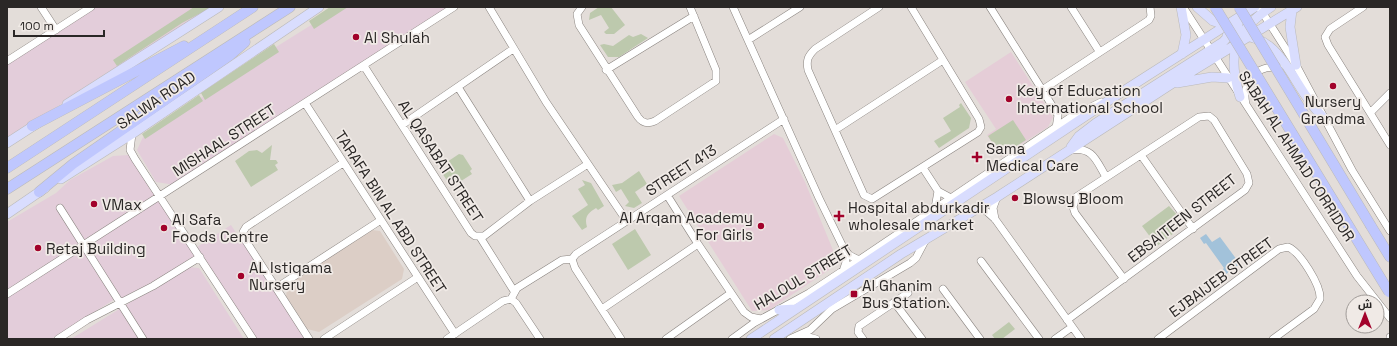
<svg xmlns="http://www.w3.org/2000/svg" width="1397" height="346" font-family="'Space Grotesk',Cairo,sans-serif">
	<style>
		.commercial { fill: #e3cdda }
		.built { fill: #dccec6 }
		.education { fill: #e5cdd7 }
		.green { fill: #bdc9ad }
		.water { fill: #a2c2da }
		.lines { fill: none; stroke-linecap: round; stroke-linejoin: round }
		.minor-casing { stroke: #89837f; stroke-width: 8 }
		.major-casing { stroke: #bbbaba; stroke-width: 10 }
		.highway-casing { stroke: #bbbaba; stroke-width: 11 }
		.minor { stroke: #fff; stroke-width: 7 }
		.major { stroke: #d9ddfe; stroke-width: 9 }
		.highway { stroke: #bfc7fe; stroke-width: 10 }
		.highway-bridge-casing { stroke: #bbbaba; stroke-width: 11; stroke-linecap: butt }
		.highway-bridge { stroke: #bfc7fe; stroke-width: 10 }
		.poi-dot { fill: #a2022b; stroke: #f0eae6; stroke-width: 1.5 }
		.labels { text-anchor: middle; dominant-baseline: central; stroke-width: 3.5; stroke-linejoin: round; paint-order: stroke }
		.poi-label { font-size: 15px; fill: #2a2726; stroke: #f0eae6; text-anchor: start }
		.street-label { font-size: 15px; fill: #2a2726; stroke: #f0eae6 }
	</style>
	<rect width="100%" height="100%" fill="#e3ddd9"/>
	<path class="commercial" d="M96 7H211L7 139V64Z
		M340 7H450L175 185 156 182 137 150 143 137 276 47Z
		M129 155 195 257 125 302 120 296 51 339H7V222L56 193 70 180 113 156Z
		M231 225 306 339H252L194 249Z
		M187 267 199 268 244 339H71Z"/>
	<path class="built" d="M372 230 380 231 404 269 402 279 319 332 307 329 286 296 288 284Z"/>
	<path class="education" d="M1011 52 1053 117 1048 127 1001 157 987 135 996 129 965 82Z
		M774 134 783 138 805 182 835 255 829 270 769 310 752 311 679 196Z"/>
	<path class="green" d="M194 7H212L182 23 117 66 113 60Z
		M330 7H348L314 29 309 21Z
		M599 7H611L625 25 614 34H606L604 32 609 28 601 15 589 20 590 13Z
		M641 34 648 38 619 57H608L600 45 604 44 613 46 629 35 633 37Z
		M274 44 279 52 205 100 201 93Z
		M199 95 203 101 145 139 142 134Z
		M961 103 971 118 969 128 939 148 934 141 951 131 943 118 960 107 959 105Z
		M1013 120 1026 140 1001 156 988 136Z
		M272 145 270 160H276L278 163 275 165 278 170 251 187 235 161 249 151 257 150 262 153Z
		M459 154 463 155 472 169 470 171 472 174 458 183 454 178 448 182 442 173 450 168 447 162Z
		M639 171 647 184 635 192 642 203 634 208 625 206 629 202 621 189 616 192 612 185 622 183Z
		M582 180 591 183 604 206 598 210 596 208C588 213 584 217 587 227L582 230 572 216 588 205 578 189 585 185Z
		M1169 206 1180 218 1178 230 1157 246 1142 226Z
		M635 229 651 255 628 270 612 244Z
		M1009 322 1015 329 1002 339H995L992 335Z"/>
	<path class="water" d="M1206 234 1212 242 1220 237 1240 264 1226 274 1223 269 1224 268 1206 243 1204 244 1200 238Z"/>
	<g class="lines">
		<defs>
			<path id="minor" d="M41 7 56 30
				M489 7 546 102 626 220
				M582 7 577 14 579 25 638 117C643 124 648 124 655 121L716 81V70L690 7
				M733 7 819 198 843 247 849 255 859 260
				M879 7 815 49C808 56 806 60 808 70L864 195 872 199 978 132 981 127 979 119 911 7
				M990 7 1058 115 1056 128
				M1071 7 1099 51
				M1183 7 1357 276 1390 318
				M1259 7 1296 65 1352 170 1390 231
				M1363 7 1330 29 1325 37 1328 45 1390 145
				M748 40 800 7
				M7 61 91 7
				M364 66 471 233 475 236H484L530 201 588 164
				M606 70 694 16
				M458 87 530 201
				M1042 90 1149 20 1151 16 1150 7
				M305 103 455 334
				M1246 104C1241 84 1257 63 1279 68
				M1371 112 1390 93
				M402 125 513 49
				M835 130 943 60
				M132 134 130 150 135 159 253 339
				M1071 150C1093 147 1096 160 1106 177
				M1141 155 1193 229
				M923 168 938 191 951 198
				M667 195 698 244 744 312 751 317 761 319
				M60 208 143 339
				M935 208 938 191
				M979 208 986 211 995 219 1081 339
				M995 219 993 208 997 197
				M480 237 514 291
				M572 259 576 254 784 119
				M572 259 575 268 621 339
				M981 261 1039 339
				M843 271 846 262 844 249
				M276 288 381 220
				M943 289 980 339
				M7 294 454 7
				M511 299 517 288 562 260 572 259
				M511 299 516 303 540 339
				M894 302 922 339
				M602 309 698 244
				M1067 320 1245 190 1249 183 1247 174 1214 120 1209 116 1199 117 1076 197 1073 207 1075 213 1124 279
				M801 335 816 339
				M58 339 87 320 153 286 200 257
				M309 339 244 238 243 232 246 227 343 163
				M324 339 418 277
				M447 339 503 301 511 299
				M666 339 731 293
				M732 339 754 323 809 293 859 260 1071 117 1101 102
				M790 339 810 330 832 309 910 263 916 258 926 239
				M863 339 858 332 859 326 908 293
				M1055 339 1072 327
				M1158 339 1279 249 1288 247C1300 252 1321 285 1320 299L1314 309 1273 339
				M1390 339V337"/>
			<path id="major" d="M1181 7 1186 35 1182 54
				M1197 7 1213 21 1229 26
				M1292 10 1290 27 1296 65
				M1227 36C1283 27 1291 88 1323 117
				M1177 83 1212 77 1228 78
				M1240 97C1227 54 1233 32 1271 7
				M67 104 219 7
				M7 143 38 123
				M1071 147 1079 136 1096 123 1223 42 1237 27 1241 15
				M61 179 132 134 319 7
				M7 214 45 188
				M779 310 795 309
				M751 339 1111 99 1255 7
				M774 339 901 254 997 197 1173 83 1297 7"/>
			<path id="highway" d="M32 126 184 46
				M7 168 253 7
				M7 189 290 7
				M39 192 73 164 229 56 245 42
				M1371 226 1390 257"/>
		</defs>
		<use href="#minor" class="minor-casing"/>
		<use href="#major" class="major-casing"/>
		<use href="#highway" class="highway-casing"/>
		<use href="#minor" class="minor"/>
		<use href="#major" class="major"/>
		<use href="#highway" class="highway"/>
		<defs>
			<path id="highway-bridge" d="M1215 7 1389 292
				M1239 7 1371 226"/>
		</defs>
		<use href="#highway-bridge" class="highway-bridge-casing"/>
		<use href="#highway-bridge" class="highway-bridge"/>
	</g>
	<g class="poi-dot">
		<circle cx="356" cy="37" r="4"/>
		<circle cx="1333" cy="86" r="4"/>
		<circle cx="1009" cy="99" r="4"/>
		<path d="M975 151h4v4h4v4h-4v4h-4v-4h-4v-4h4z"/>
		<circle cx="1015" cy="198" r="4"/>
		<circle cx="94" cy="204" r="4"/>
		<path d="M837 210h4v4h4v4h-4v4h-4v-4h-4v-4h4z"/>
		<circle cx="761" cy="226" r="4"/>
		<circle cx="164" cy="228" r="4"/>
		<circle cx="38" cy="248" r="4"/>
		<circle cx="241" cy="276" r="4"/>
		<rect x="850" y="290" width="8" height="8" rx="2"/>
	</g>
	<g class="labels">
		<g class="poi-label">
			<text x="364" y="37">Al Shulah</text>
			<text x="1017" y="90">Key of Education<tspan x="1017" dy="17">International School</tspan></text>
			<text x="1333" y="101" text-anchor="middle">Nursery<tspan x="1333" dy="17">Grandma</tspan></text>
			<text x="986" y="148">Sama<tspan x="986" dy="17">Medical Care</tspan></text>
			<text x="1023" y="198">Blowsy Bloom</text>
			<text x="102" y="204">VMax</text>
			<text x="848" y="207">Hospital abdurkadir<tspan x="848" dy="17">wholesale market</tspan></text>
			<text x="753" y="217" text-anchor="end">Al Arqam Academy<tspan x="753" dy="17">For Girls</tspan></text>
			<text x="172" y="219">Al Safa<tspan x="172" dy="17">Foods Centre</tspan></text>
			<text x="46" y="248">Retaj Building</text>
			<text x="249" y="267">AL Istiqama<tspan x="249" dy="17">Nursery</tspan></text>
			<text x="862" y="285">Al Ghanim<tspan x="862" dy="17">Bus Station.</tspan></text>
		</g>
		<g class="street-label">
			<text transform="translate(156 100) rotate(-34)">SALWA ROAD</text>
			<text transform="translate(224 140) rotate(-33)">MISHAAL STREET</text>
			<text transform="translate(1297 156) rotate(57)">SABAH AL AHMAD CORRIDOR</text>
			<text transform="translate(441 161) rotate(57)">AL QASABAT STREET</text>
			<text transform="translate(681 170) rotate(-33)">STREET 413</text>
			<text transform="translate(391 212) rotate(57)">TARAFA BIN AL ABD STREET</text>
			<text transform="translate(1182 218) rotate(-38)">EBSAITEEN STREET</text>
			<text transform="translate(803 277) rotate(-31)">HALOUL STREET</text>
			<text transform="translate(1221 277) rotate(-36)">EJBAIJEB STREET</text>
		</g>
	</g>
	<rect width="1397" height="346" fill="none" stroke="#2a2726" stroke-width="16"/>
	<g transform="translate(1365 314)"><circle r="19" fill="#f0eae6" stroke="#a19c99"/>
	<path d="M0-3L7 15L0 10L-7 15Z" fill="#a2022b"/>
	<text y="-6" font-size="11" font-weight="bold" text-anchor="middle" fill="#2a2726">ش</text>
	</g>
	<path d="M14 30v6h90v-6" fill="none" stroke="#2a2726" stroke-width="2"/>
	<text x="20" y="30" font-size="12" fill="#2a2726" stroke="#f0eae6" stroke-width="3" paint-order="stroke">100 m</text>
</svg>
